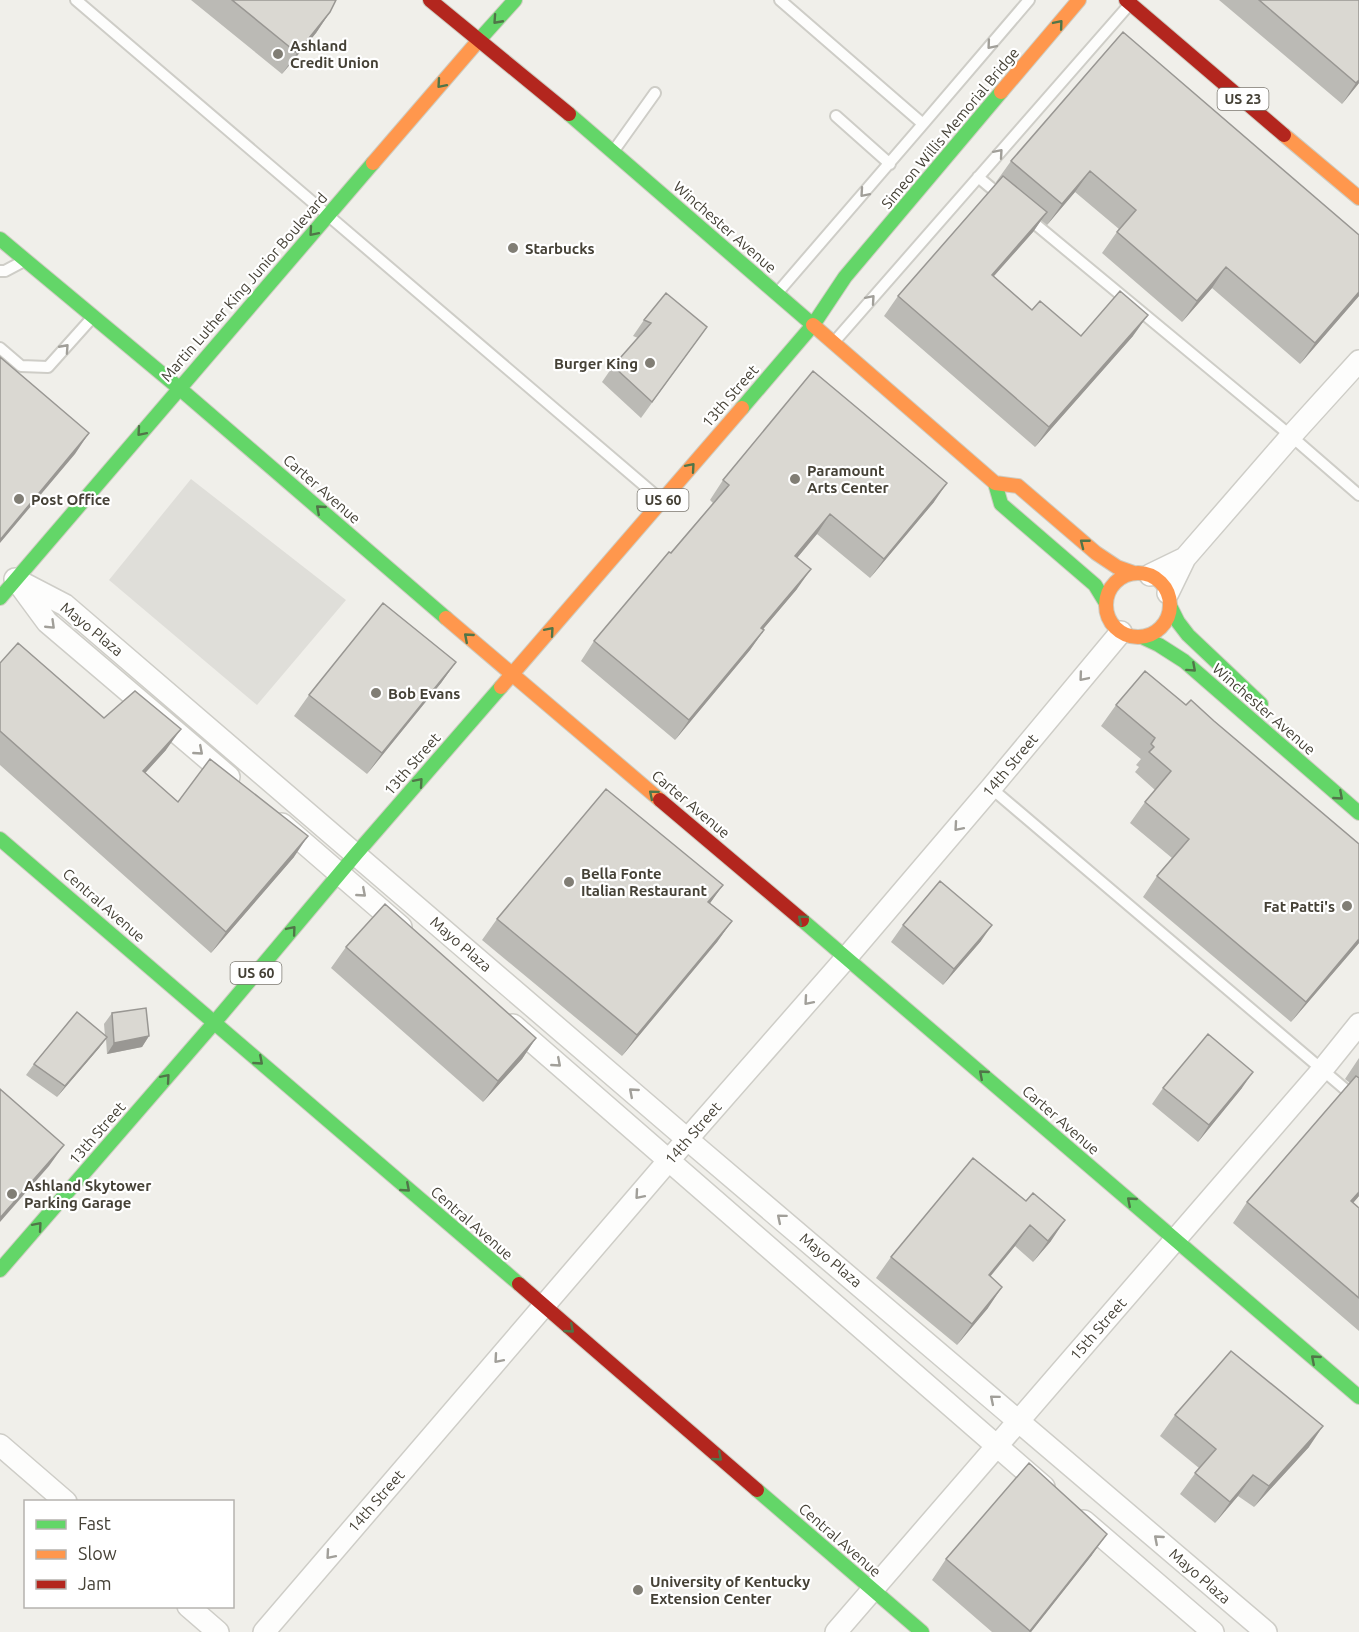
<svg xmlns="http://www.w3.org/2000/svg" width="1359" height="1632" font-family="Ubuntu,sans-serif">
	<style>
		.parking { fill: #dfded9 }
		.lines { fill: none; stroke-linecap: round; stroke-linejoin: round }
		.lane-casing { stroke: #cecdc7; stroke-width: 14 }
		.street-casing { stroke: #cecdc7; stroke-width: 24 }
		.fast-casing { stroke: #ceccc1; stroke-width: 16 }
		.slow-casing { stroke: #ceccc1; stroke-width: 16 }
		.jam-casing { stroke: #ceccc1; stroke-width: 16 }
		.lane { stroke: #fdfdfc; stroke-width: 10 }
		.street { stroke: #fdfdfc; stroke-width: 21 }
		.fast { stroke: #63d668; stroke-width: 14 }
		.slow { stroke: #ff974d; stroke-width: 14 }
		.jam { stroke: #b3261e; stroke-width: 14 }
		.wall { fill: #bbbab5 }
		.shaded-wall { fill: #999793 }
		.building { fill: #dad8d2; stroke: #999793; stroke-width: 1.5 }
		.oneway { stroke: #507548 }
		.oneway2 { stroke: #a19f99 }
		.poi-dot { fill: #817e75; stroke: #fff; stroke-width: 2 }
		.labels { text-anchor: middle; dominant-baseline: central; stroke-width: 4.5; stroke-linejoin: round; paint-order: stroke }
		.shield { fill: #fff; stroke: #7d7a72; stroke-width: 1.5 }
		.shield-label { font-size: 14px; font-weight: bold; fill: #454136 }
		.poi-label { font-size: 15px; font-weight: bold; fill: #454136; stroke: #fff; text-anchor: start }
		.street-label { font-size: 15px; fill: #454136; stroke: #fff }
	</style>
	<rect width="100%" height="100%" fill="#f0efea"/>
	<path class="parking" d="M191 479 346 600 257 705 109 580Z"/>
	<g class="lines">
		<defs>
			<path id="lane" d="M76 0 660 499
				M780 0 923 124
				M836 116 890 164
				M615 149 655 93
				M978 177 1002 197
				M1028 218 1291 436 1359 495
				M0 271H5L22 262
				M779 291 923 124 1029 0
				M835 341 1129 5
				M0 348 21 366 48 367 91 319
				M991 788 1359 1101"/>
			<path id="street" d="M1150 575 1185 558
				M15 579 65 605 687 1139 1266 1632
				M19 584 47 622 229 777
				M1168 593 1185 558 1291 436 1359 361
				M282 824 401 927
				M513 1025 1044 1487
				M0 1445 66 1502
				M1084 1521 1213 1632
				M188 1606 218 1632
				M264 1632 669 1160 847 957 991 788 1121 632
				M836 1632 1322 1070 1359 1024"/>
			<path id="fast" d="M479 40 515 0
				M569 114 813 325 845 277 1001 92
				M0 239 179 388 446 618
				M742 408 813 325
				M995 483 1001 504 1095 585 1106 603
				M0 598 373 163
				M1170 606 1178 622 1188 635 1261 704
				M1142 637 1159 645 1184 661 1359 813
				M0 839 519 1284
				M802 920 1359 1397
				M0 1270 214 1023 356 854 501 687
				M757 1490 922 1632"/>
			<path id="slow" d="M1001 92 1079 0
				M1284 135 1359 198
				M373 163 479 40
				M813 325 995 483 1018 486 1096 553 1117 567 1134 573
				M1106 605a32 32 0 1 1 64 0a32 32 0 1 1-64 0Z
				M446 618 660 800
				M501 687 742 408"/>
			<path id="jam" d="M430 0 569 114
				M1126 0 1284 135
				M660 800 802 920
				M519 1284 757 1490"/>
		</defs>
		<use href="#lane" class="lane-casing"/>
		<use href="#street" class="street-casing"/>
		<use href="#fast" class="fast-casing"/>
		<use href="#slow" class="slow-casing"/>
		<use href="#jam" class="jam-casing"/>
		<use href="#lane" class="lane"/>
		<use href="#street" class="street"/>
		<use href="#fast" class="fast"/>
		<use href="#slow" class="slow"/>
		<use href="#jam" class="jam"/>
	</g>
	<path class="wall" d="M191 0H336L330 12 316 33 282 74Z
		M1219 0H1359V83L1342 104Z
		M1123 32 1359 296 1300 364 1212 288 1182 322 1102 253 1119 229 1075 192 1047 225 1041 220 1033 232 994 276 1032 310 1081 336H1133L1035 447 884 316 898 296 997 183 996 182 1011 161Z
		M644 320 707 327 641 418 602 382 613 366 638 338 633 336Z
		M723 480 934 502 870 578 817 534 797 558V589L763 629 764 630 750 650 675 740 581 661 594 641 713 503 710 500Z
		M456 662 441 683 367 774 294 716 309 695Z
		M0 663 166 750 145 773 178 802 294 857 211 953 0 765Z
		M1116 705H1186L1214 721 1359 844V943L1291 1022 1143 897 1157 876 1172 858 1130 823 1145 802 1155 790 1135 772 1139 767 1136 765 1141 759 1101 726Z
		M723 885 710 903 732 921 717 942 622 1056 482 940 497 919Z
		M903 925 981 941 943 985 891 942Z
		M346 947 536 1038 522 1059 483 1102 331 968Z
		M112 1013 149 1036 142 1047 107 1054 106 1039 99 1048 57 1097 26 1075 34 1064 105 1036 104 1024Z
		M1359 1058V1196L1353 1203 1359 1208V1331L1233 1223 1247 1202 1350 1083 1345 1079Z
		M1163 1088H1242L1198 1142 1152 1104Z
		M1026 1201 1051 1241 1033 1262 1015 1246 990 1277 988 1308 957 1345 876 1278 891 1257Z
		M1175 1415 1309 1447 1254 1507 1238 1496 1215 1523 1180 1494 1199 1468 1160 1436Z
		M1092 1555 1031 1632H992L932 1580 946 1559Z"/>
	<path class="shaded-wall" d="M330 12 316 33 282 74 297 53Z
		M1359 80V83L1342 104 1356 83Z
		M1090 171 1075 192 1047 225 1062 204Z
		M1047 212 1033 232 977 295 992 275Z
		M1226 267 1212 288 1182 322 1197 301Z
		M1359 292V296L1300 364 1315 343Z
		M1148 315 1133 336 1035 447 1049 427Z
		M89 433 75 454 0 543V540Z
		M947 483 934 502 870 578 884 559Z
		M830 514 817 534 782 576 795 556Z
		M811 569 797 589 748 647 761 628Z
		M764 630 750 650 675 740 689 720Z
		M456 662 441 683 367 774 382 753Z
		M181 729 166 750 128 792 143 771Z
		M308 836 294 857 211 953 226 932Z
		M723 885 708 906V902Z
		M732 921 717 942 622 1056 637 1035Z
		M992 925 981 941 943 985 954 969Z
		M1359 939V943L1291 1022 1306 1002Z
		M149 1036 142 1047 107 1054 114 1043Z
		M107 1037 99 1048 57 1097 65 1086Z
		M536 1038 522 1059 483 1102 498 1081Z
		M1253 1072 1242 1088 1198 1142 1209 1125Z
		M64 1145 49 1166 0 1222V1218Z
		M1359 1192V1196L1337 1222 1351 1201Z
		M1065 1220 1051 1241 1033 1262 1048 1241Z
		M1030 1225 1015 1246 974 1296 989 1275Z
		M1002 1287 988 1308 957 1345 972 1324Z
		M1323 1426 1309 1447 1254 1507 1269 1486Z
		M1253 1475 1238 1496 1215 1523 1230 1502Z
		M1107 1534 1092 1555 1031 1632H1029Z"/>
	<path class="building" d="M232 0H336L330 12 297 53Z
		M1259 0H1359V80L1356 83Z
		M1123 32 1359 235V292L1315 343 1226 267 1197 301 1117 232 1136 210 1090 171 1062 204 1011 161Z
		M1003 176 1047 212 992 275 1032 310 1040 301 1081 336 1120 291 1148 315 1049 427 898 296Z
		M666 293 707 327 652 402 613 366 651 323 644 320Z
		M0 357 89 433 0 540Z
		M813 371 947 483 884 559 830 514 795 556 811 569 761 628 764 630 689 720 594 641 669 552 671 553 729 485 723 480Z
		M383 603 456 662 382 753 309 695Z
		M18 643 104 718 135 691 181 729 143 771 178 802 210 759 308 836 226 932 0 731V663Z
		M1145 671 1186 705 1191 700 1214 721 1359 844V939L1306 1002 1157 876 1189 839 1145 802 1171 771 1149 752 1154 747 1151 744 1155 738 1116 705Z
		M606 789 723 885 708 902 732 921 637 1035 497 919Z
		M940 881 992 925 954 969 903 925Z
		M385 904 536 1038 498 1081 346 947Z
		M146 1008 149 1036 114 1043 112 1013Z
		M77 1012 107 1037 65 1086 34 1064Z
		M1208 1034 1253 1072 1209 1125 1163 1088Z
		M1356 1076 1359 1078V1192L1351 1201 1359 1208V1298L1247 1202Z
		M0 1089 64 1145 0 1218Z
		M973 1158 1026 1201 1033 1193 1065 1220 1048 1241 1030 1225 989 1275 1002 1287 972 1324 891 1257Z
		M1231 1351 1323 1426 1269 1486 1253 1475 1230 1502 1195 1473 1216 1449 1175 1415Z
		M1029 1463 1107 1534 1030 1631 946 1559Z"/>
	<defs><path id="oneway-chevron" d="M-2-3.5L2.5 0L-2 3.5" fill="none" stroke-width="1.6" stroke-linecap="round" stroke-linejoin="round" transform="scale(1.5)"/></defs>
	<g class="oneway">
		<use href="#oneway-chevron" transform="translate(497 20) rotate(132)"/>
		<use href="#oneway-chevron" transform="translate(1059 24) rotate(-50)"/>
		<use href="#oneway-chevron" transform="translate(441 84) rotate(131)"/>
		<use href="#oneway-chevron" transform="translate(313 232) rotate(131)"/>
		<use href="#oneway-chevron" transform="translate(141 432) rotate(131)"/>
		<use href="#oneway-chevron" transform="translate(691 467) rotate(-49)"/>
		<use href="#oneway-chevron" transform="translate(320 509) rotate(-139)"/>
		<use href="#oneway-chevron" transform="translate(1084 543) rotate(-142)"/>
		<use href="#oneway-chevron" transform="translate(550 631) rotate(-49)"/>
		<use href="#oneway-chevron" transform="translate(468 637) rotate(-139)"/>
		<use href="#oneway-chevron" transform="translate(1192 668) rotate(42)"/>
		<use href="#oneway-chevron" transform="translate(419 782) rotate(-49)"/>
		<use href="#oneway-chevron" transform="translate(653 794) rotate(-140)"/>
		<use href="#oneway-chevron" transform="translate(1339 796) rotate(41)"/>
		<use href="#oneway-chevron" transform="translate(802 919) rotate(-140)"/>
		<use href="#oneway-chevron" transform="translate(292 930) rotate(-50)"/>
		<use href="#oneway-chevron" transform="translate(259 1061) rotate(41)"/>
		<use href="#oneway-chevron" transform="translate(983 1074) rotate(-139)"/>
		<use href="#oneway-chevron" transform="translate(166 1078) rotate(-49)"/>
		<use href="#oneway-chevron" transform="translate(406 1188) rotate(41)"/>
		<use href="#oneway-chevron" transform="translate(1131 1201) rotate(-139)"/>
		<use href="#oneway-chevron" transform="translate(38 1226) rotate(-49)"/>
		<use href="#oneway-chevron" transform="translate(570 1329) rotate(41)"/>
		<use href="#oneway-chevron" transform="translate(1315 1359) rotate(-139)"/>
		<use href="#oneway-chevron" transform="translate(718 1457) rotate(41)"/>
	</g>
	<g class="oneway2">
		<use href="#oneway-chevron" transform="translate(991 45) rotate(130)"/>
		<use href="#oneway-chevron" transform="translate(999 153) rotate(-49)"/>
		<use href="#oneway-chevron" transform="translate(864 193) rotate(131)"/>
		<use href="#oneway-chevron" transform="translate(871 299) rotate(-49)"/>
		<use href="#oneway-chevron" transform="translate(65 348) rotate(-48)"/>
		<use href="#oneway-chevron" transform="translate(51 625) rotate(44)"/>
		<use href="#oneway-chevron" transform="translate(1083 677) rotate(130)"/>
		<use href="#oneway-chevron" transform="translate(199 751) rotate(41)"/>
		<use href="#oneway-chevron" transform="translate(958 827) rotate(131)"/>
		<use href="#oneway-chevron" transform="translate(362 893) rotate(41)"/>
		<use href="#oneway-chevron" transform="translate(808 1001) rotate(131)"/>
		<use href="#oneway-chevron" transform="translate(557 1063) rotate(41)"/>
		<use href="#oneway-chevron" transform="translate(633 1092) rotate(-139)"/>
		<use href="#oneway-chevron" transform="translate(639 1195) rotate(131)"/>
		<use href="#oneway-chevron" transform="translate(781 1218) rotate(-140)"/>
		<use href="#oneway-chevron" transform="translate(498 1359) rotate(131)"/>
		<use href="#oneway-chevron" transform="translate(994 1399) rotate(-140)"/>
		<use href="#oneway-chevron" transform="translate(1158 1539) rotate(-139)"/>
		<use href="#oneway-chevron" transform="translate(330 1555) rotate(131)"/>
	</g>
	<g class="poi-dot">
		<circle cx="278" cy="54" r="6"/>
		<circle cx="513" cy="248" r="6"/>
		<circle cx="650" cy="363" r="6"/>
		<circle cx="795" cy="479" r="6"/>
		<circle cx="19" cy="499" r="6"/>
		<circle cx="376" cy="693" r="6"/>
		<circle cx="569" cy="882" r="6"/>
		<circle cx="1347" cy="906" r="6"/>
		<circle cx="12" cy="1194" r="6"/>
		<circle cx="638" cy="1590" r="6"/>
	</g>
	<g class="labels">
		<g class="shield">
			<rect x="1217.5" y="88" width="51" height="22" rx="4.5"/>
			<rect x="637.5" y="489" width="51" height="22" rx="4.5"/>
			<rect x="230.5" y="962" width="51" height="22" rx="4.5"/>
		</g>
		<g class="shield-label">
			<text x="1243" y="99">US 23</text>
			<text x="663" y="500">US 60</text>
			<text x="256" y="973">US 60</text>
		</g>
		<g class="poi-label">
			<text x="290" y="45">Ashland<tspan x="290" dy="17">Credit Union</tspan></text>
			<text x="525" y="248">Starbucks</text>
			<text x="638" y="363" text-anchor="end">Burger King</text>
			<text x="807" y="470">Paramount<tspan x="807" dy="17">Arts Center</tspan></text>
			<text x="31" y="499">Post Office</text>
			<text x="388" y="693">Bob Evans</text>
			<text x="581" y="873">Bella Fonte<tspan x="581" dy="17">Italian Restaurant</tspan></text>
			<text x="1335" y="906" text-anchor="end">Fat Patti's</text>
			<text x="24" y="1185">Ashland Skytower<tspan x="24" dy="17">Parking Garage</tspan></text>
			<text x="650" y="1581">University of Kentucky<tspan x="650" dy="17">Extension Center</tspan></text>
		</g>
		<g class="street-label">
			<text transform="translate(950 128) rotate(-50)">Simeon Willis Memorial Bridge</text>
			<text transform="translate(725 227) rotate(41)">Winchester Avenue</text>
			<text transform="translate(244 287) rotate(-49)">Martin Luther King Junior Boulevard</text>
			<text transform="translate(730 396) rotate(-49)">13th Street</text>
			<text transform="translate(322 489) rotate(41)">Carter Avenue</text>
			<text transform="translate(92 629) rotate(39)">Mayo Plaza</text>
			<text transform="translate(1264 709) rotate(41)">Winchester Avenue</text>
			<text transform="translate(412 764) rotate(-49)">13th Street</text>
			<text transform="translate(1010 765) rotate(-50)">14th Street</text>
			<text transform="translate(691 804) rotate(40)">Carter Avenue</text>
			<text transform="translate(104 905) rotate(41)">Central Avenue</text>
			<text transform="translate(461 944) rotate(41)">Mayo Plaza</text>
			<text transform="translate(1061 1120) rotate(41)">Carter Avenue</text>
			<text transform="translate(97 1133) rotate(-49)">13th Street</text>
			<text transform="translate(693 1133) rotate(-49)">14th Street</text>
			<text transform="translate(472 1223) rotate(41)">Central Avenue</text>
			<text transform="translate(831 1260) rotate(40)">Mayo Plaza</text>
			<text transform="translate(1098 1329) rotate(-49)">15th Street</text>
			<text transform="translate(376 1501) rotate(-49)">14th Street</text>
			<text transform="translate(840 1540) rotate(41)">Central Avenue</text>
			<text transform="translate(1200 1576) rotate(41)">Mayo Plaza</text>
		</g>
	</g>
	<rect x="24" y="1500" width="210" height="108" fill="#ffffff" stroke="#b5b3af" stroke-width="1.5"/>
	<rect x="36" y="1520" width="30" height="9" fill="#63d668" stroke="#b5b3af" stroke-width="1.5"/>
	<text x="78" y="1530" font-size="18" fill="#454136">Fast</text>
	<rect x="36" y="1550" width="30" height="9" fill="#ff974d" stroke="#b5b3af" stroke-width="1.5"/>
	<text x="78" y="1560" font-size="18" fill="#454136">Slow</text>
	<rect x="36" y="1580" width="30" height="9" fill="#b3261e" stroke="#b5b3af" stroke-width="1.5"/>
	<text x="78" y="1590" font-size="18" fill="#454136">Jam</text>
</svg>
